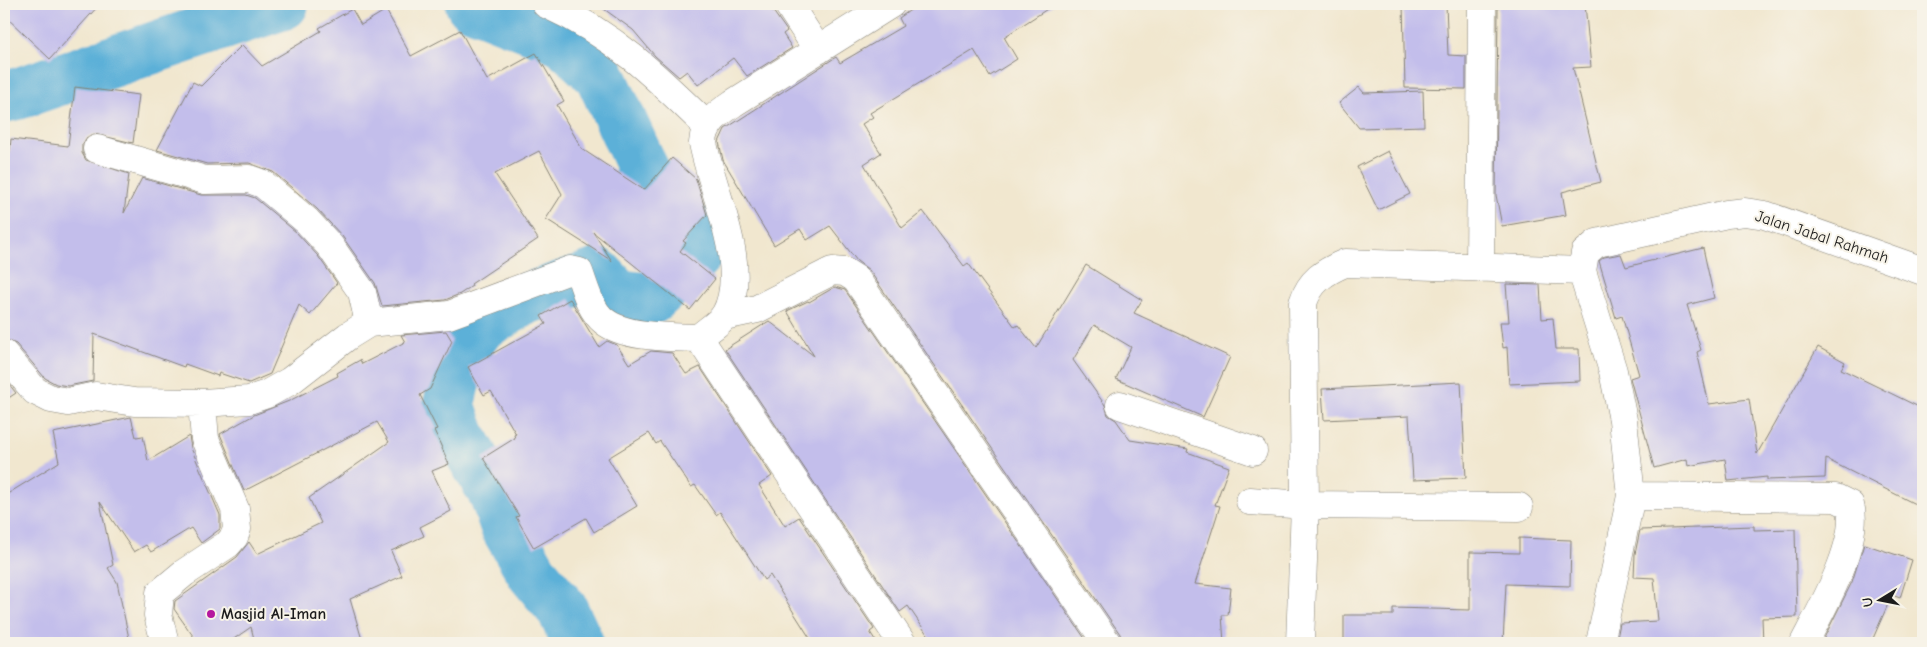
<svg xmlns="http://www.w3.org/2000/svg" width="1927" height="647" font-family="'Comic Neue',sans-serif">
	<style>
		.lines { fill: none; stroke-linecap: round; stroke-linejoin: round }
		.river { stroke: #5cb0d8; stroke-width: 52 }
		.building { fill: #c3beeb }
		.minor-casing { stroke: #868276; stroke-width: 29 }
		.minor { stroke: #fff; stroke-width: 28 }
		.poi-dot { fill: #b5179e; stroke: #f7f3e8; stroke-width: 2 }
		.labels { text-anchor: middle; dominant-baseline: central; stroke-width: 4; stroke-linejoin: round; paint-order: stroke }
		.street-label { font-size: 16px; fill: #1c1c1c; stroke: #f7f3e8 }
		.poi-label { font-size: 16px; font-weight: bold; fill: #1c1c1c; stroke: #f7f3e8; text-anchor: start }
	</style>
	<rect width="100%" height="100%" fill="#f7f3e8"/>
	<filter id="ink" filterUnits="userSpaceOnUse"><feTurbulence type="fractalNoise" baseFrequency=".02" numOctaves="2"/><feDisplacementMap in="SourceGraphic" scale="10" xChannelSelector="R" yChannelSelector="G"/><feConvolveMatrix kernelMatrix="1 2 1 2 8 2 1 2 1" color-interpolation-filters="sRGB"/></filter>
	<filter id="wash" filterUnits="userSpaceOnUse"><feTurbulence type="fractalNoise" baseFrequency=".0096" numOctaves="4" result="noise"/><feDisplacementMap in="SourceGraphic" scale="20" xChannelSelector="R" yChannelSelector="G"/><feGaussianBlur stdDeviation="1.12" result="paint"/><feColorMatrix in="noise" values="0 0 0 0 0 0 0 0 0 0 0 0 0 0 0 0 0 1.4 0 .05"/><feComposite in="paint" operator="in"/></filter>
	<g filter="url(#wash)">
		<rect width="100%" height="100%" fill="#f1e7cf"/>
		<g class="lines">
			<path class="river" d="M471 4 563 40 600 75 645 173 664 202 681 221 698 234 700 250 673 279 651 299 618 295 598 274 526 299 481 325 461 352 449 404 460 435 495 495 506 527 533 574 562 609 578 643
				M4 97 17 94 283 4"/>
		</g>
		<g id="blocks">
			<path class="building" d="M4 4H100L50 59 4 15Z
				M597 4H768L787 31 783 34 792 48 747 76 733 58 698 85 687 71 679 77 655 56 633 30Z
				M919 4H1055L1004 37 1017 59 990 76 974 50 870 113 873 117 862 124 881 153 864 164 902 228 923 211 964 266 968 263 1015 327 1018 325 1036 348 1086 265 1142 300 1134 313 1230 357 1203 417 1116 379 1131 347 1094 325 1073 360 1105 405 1108 415 1116 420 1130 440 1188 449 1187 452 1229 467 1215 505 1220 506 1195 584 1231 588 1228 615H1222L1224 643H1122L1120 634 869 270 857 261 830 226 807 240 800 229 774 245 723 160 719 142 725 129 836 57 840 63 903 26 899 18Z
				M1403 4H1446L1448 55 1466 56V89L1405 88Z
				M1533 4H1585L1591 67 1573 68 1601 182 1562 192 1566 215 1502 226 1496 195 1498 7Z
				M352 9 361 25 386 10 411 56 460 30 487 80 536 53 564 101 557 105 582 149 644 190 672 158 696 179 707 215 683 241 686 243 680 251 715 279 690 310 593 232 612 261 546 219 562 194 539 151 495 174 538 239 471 284 472 286 460 294 445 300 382 306 375 283 342 236 317 209 273 172 249 163 207 164 157 150 193 82 201 86 242 45 262 66 321 31 319 28Z
				M75 87 139 95 133 143 94 134 87 137 82 145V153L86 160 129 174 124 213 142 178 201 195H246L255 198 296 232 318 256 337 283 310 315 299 305 270 374 249 383 219 373 218 376 185 364 184 367 94 334 93 381 68 386 56 384 45 378 16 344 4 339V206L11 139 68 146Z
				M1359 87 1364 93 1423 91 1424 126 1359 128 1339 103Z
				M1388 151 1410 194 1378 210 1357 167Z
				M1703 248 1714 298 1687 305 1701 350 1697 352 1709 404 1749 399 1757 454 1818 347 1845 362 1841 369 1923 409V508L1826 459 1825 478 1767 480V477L1728 481 1725 459 1688 466 1687 459 1654 468 1630 378 1639 375 1622 316 1616 318 1599 261 1604 257 1621 254 1626 267Z
				M1506 284 1540 285 1542 319 1553 318 1556 349H1579L1580 381 1509 384 1507 347 1503 348 1500 322H1509Z
				M835 287 845 290 1088 643H933L908 606 900 612 725 349 769 321 814 356 787 311 808 301 809 302Z
				M570 299 599 347 607 341 617 345 629 364 651 351 672 353 686 374 700 367 772 476 759 485 785 526 799 517 874 629 870 632 877 643H813L770 575 764 580 720 512 716 515 695 485 691 487 660 441 656 444 649 433 608 458 637 506 594 532 586 518 534 548 516 517 519 516 483 458 515 438 514 435 516 434 491 391 484 395 468 367 546 324 541 316Z
				M446 331 452 341 430 389 420 395 437 429 434 430 449 464 432 471 451 511 420 527 424 536 391 551 402 576 350 599 363 643H255L251 627 228 643H198L174 609 175 601 237 557 249 542 257 554 321 523 309 498 389 442 377 422 244 491 220 434 254 415 289 401 338 376 337 373 360 360 362 364 405 342 401 335Z
				M4 378 16 393 4 401Z
				M1461 382 1466 478 1413 480 1409 416 1324 420 1322 389Z
				M131 417 136 437 143 436 148 461 189 436 191 448 220 515V529L201 543 191 528 151 552 146 545 134 552 100 502 113 565 108 568 117 582 130 643H10L4 613V496L59 462 53 433Z
				M1754 526V530L1795 529 1797 617 1762 618 1763 643H1616L1620 623 1658 621 1654 578 1634 577 1635 554 1640 530Z
				M1519 538 1571 540 1570 586 1506 584 1503 643H1344V615H1393V608L1470 610V552L1519 553Z
				M1864 544 1912 560 1900 598 1892 595 1871 643H1830L1823 640 1852 582Z"/>
		</g>
	</g>
	<g filter="url(#ink)">
		<use href="#blocks" fill-opacity="0" stroke="#868276" stroke-width="1"/>
		<g class="lines">
			<defs>
				<path id="minor" d="M546 4C613 34 655 75 707 126
					M788 4 818 50
					M97 149 205 180 249 179 263 184 307 221 330 246 362 292 369 323
					M1480 268 1482 4
					M724 316 757 309 832 271 845 272 856 279 1107 643
					M699 338 902 643
					M4 354 35 391 51 399 68 402 96 396 134 402 202 403 249 400 267 394 290 381 348 336 369 323 449 315 570 270 579 272C585 288 590 310 604 321 625 338 672 337 699 338 706 331 720 323 725 315 751 268 712 192 703 143 704 122 719 113 735 102L891 4
					M1120 405 1253 451
					M1631 496 1836 498 1850 505C1861 541 1821 610 1804 643
					M1250 501 1305 505 1519 507
					M165 643 158 615 160 593 184 573 228 544 234 537 237 529 235 509 205 439 202 403
					M1300 643 1305 505 1303 303C1310 281 1324 272 1345 263L1582 271
					M1600 643 1631 496 1623 420 1613 371 1582 271 1585 253 1597 243 1606 241 1727 214 1745 212 1765 215 1923 271"/>
			</defs>
			<use href="#minor" class="minor-casing"/>
			<use href="#minor" class="minor"/>
		</g>
	</g>
	<circle class="poi-dot" cx="211" cy="614" r="5"/>
	<g class="labels">
		<g class="street-label">
			<text transform="translate(1822 237) rotate(18)">Jalan Jabal Rahmah</text>
		</g>
		<g class="poi-label">
			<text x="221" y="614">Masjid Al-Iman</text>
		</g>
	</g>
	<rect width="1927" height="647" fill="none" stroke="#f7f3e8" stroke-width="20"/>
	<g transform="translate(1880 600) rotate(260)" stroke="#f7f3e8" stroke-width="4" paint-order="stroke">
	<path d="M0-4L9 19L0 12L-9 19Z" fill="#1c1c1c"/>
	<text y="-8" font-size="14" font-weight="bold" text-anchor="middle" fill="#1c1c1c">U</text>
	</g>
</svg>
